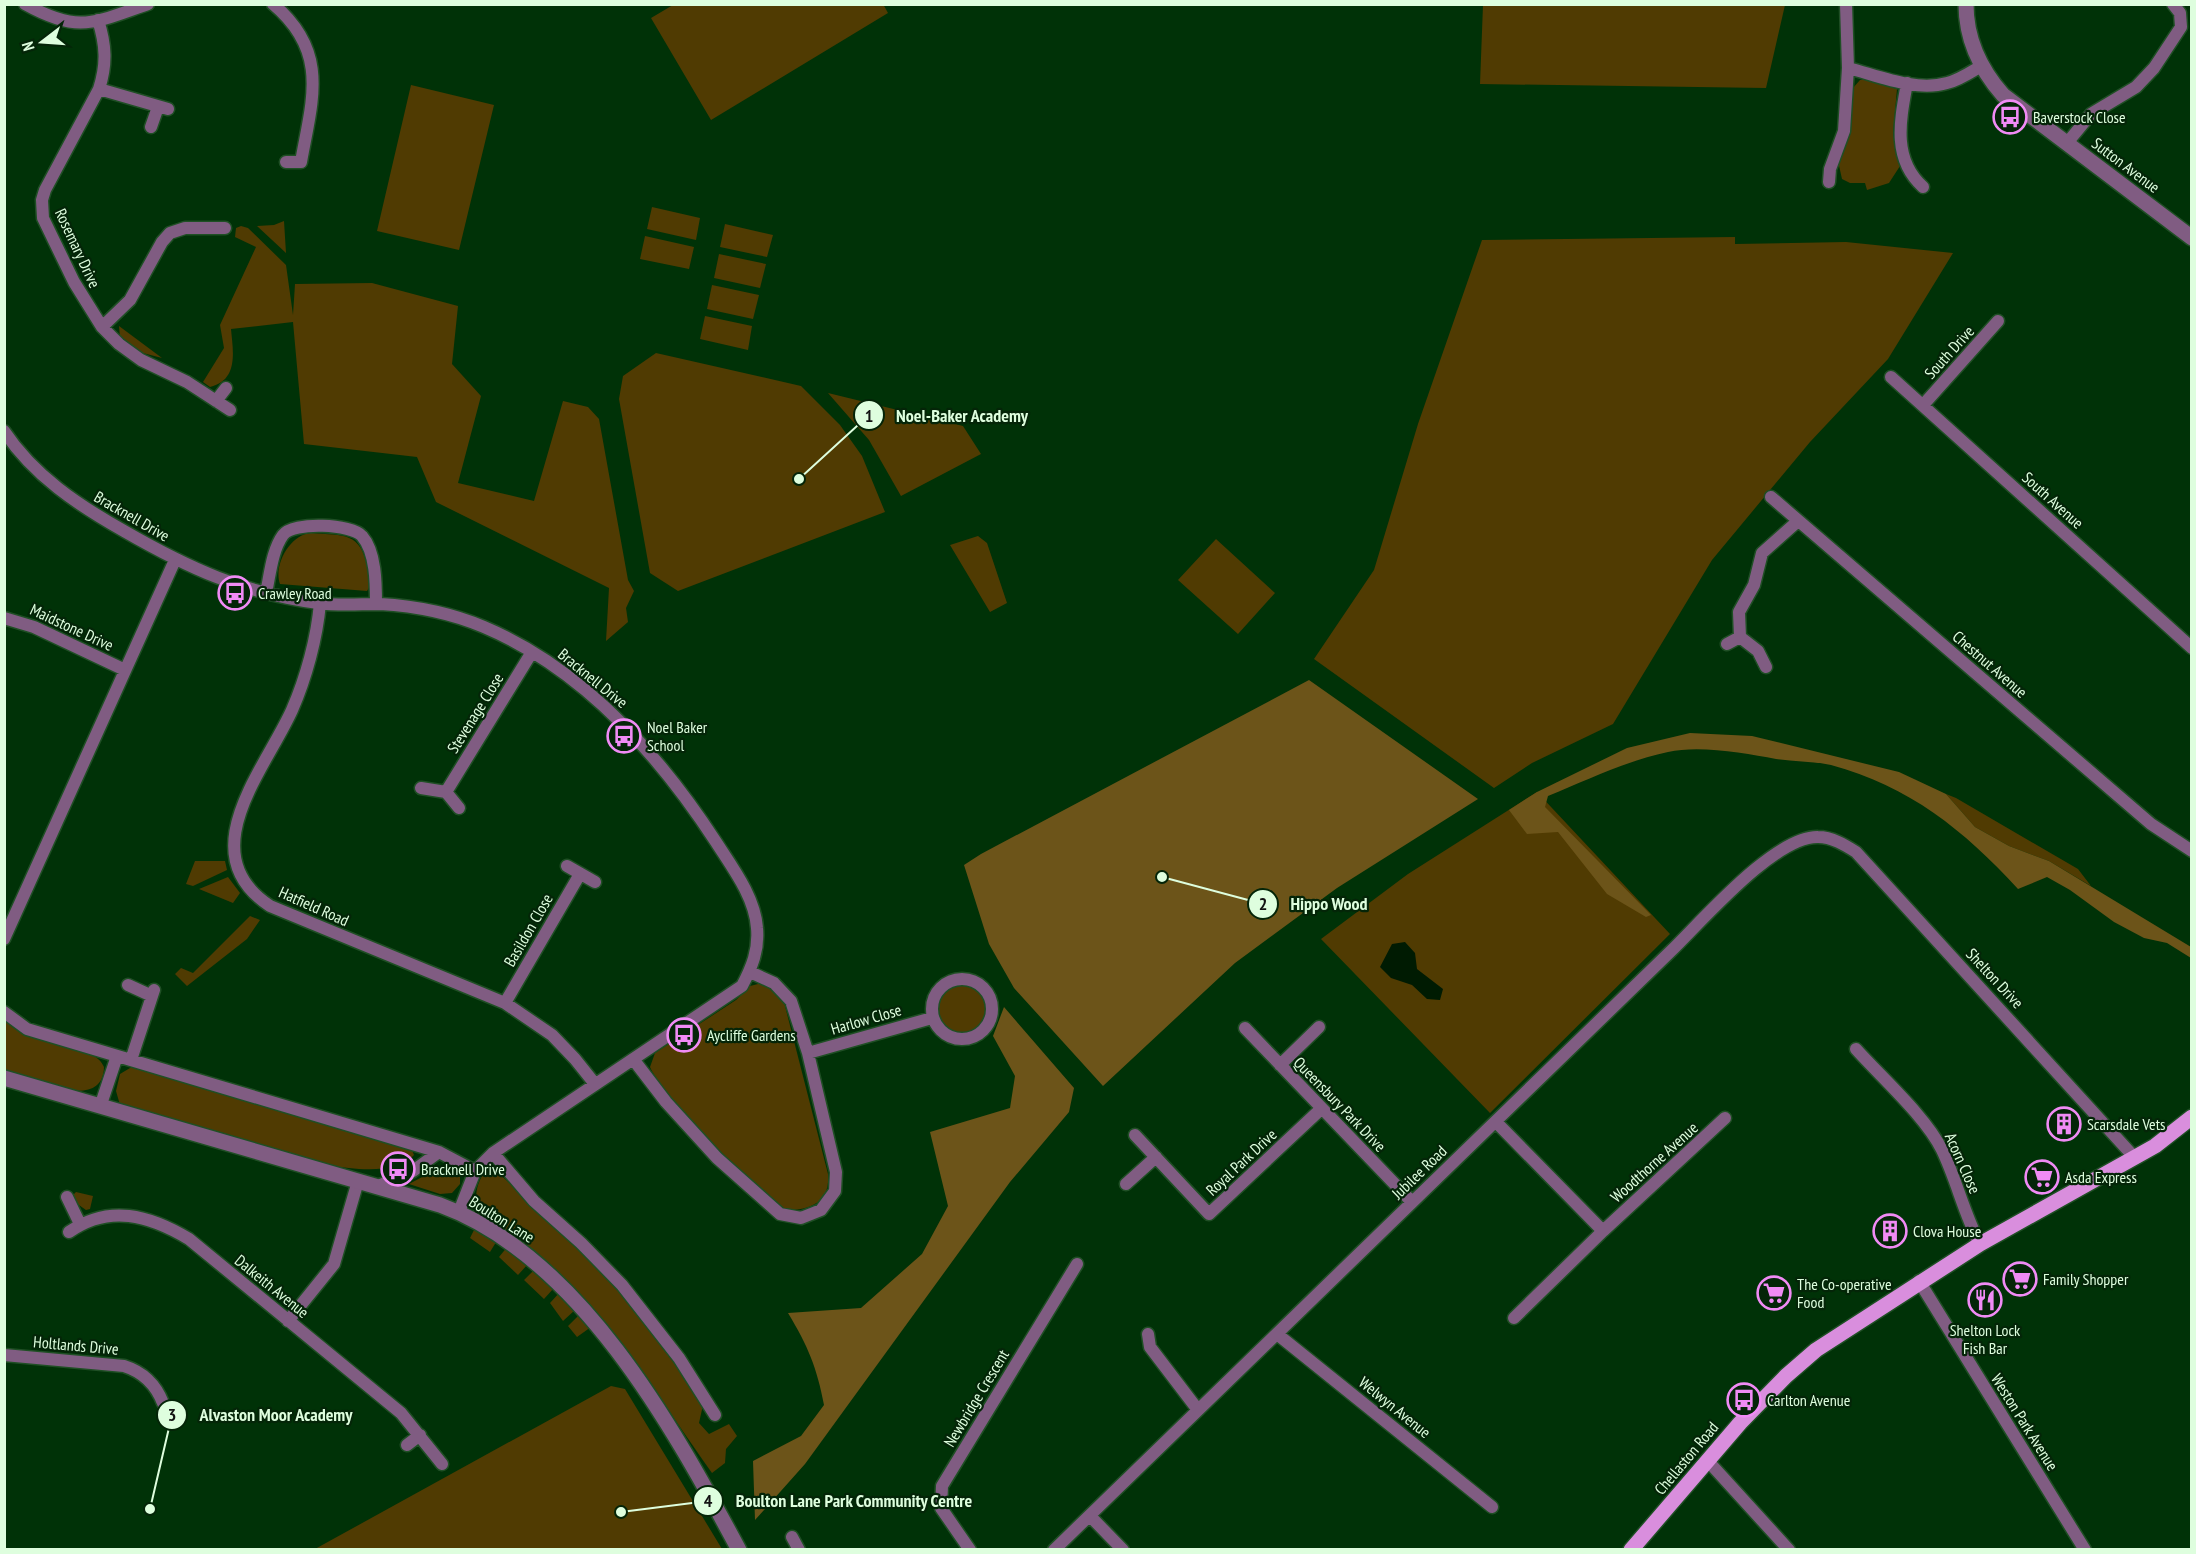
<svg xmlns="http://www.w3.org/2000/svg" width="2196" height="1554" font-family="'PT Sans Narrow',sans-serif">
	<style>
		.green { fill: #503b02 }
		.forest { fill: #6c5419 }
		.water { fill: #001b02 }
		.lines { fill: none; stroke-linecap: round; stroke-linejoin: round }
		.minor-casing { stroke: #1f4f25; stroke-width: 15 }
		.tertiary-casing { stroke: #1f4f25; stroke-width: 18 }
		.primary-casing { stroke: #1f4f25; stroke-width: 18 }
		.minor { stroke: #805c82; stroke-width: 12 }
		.tertiary { stroke: #805c82; stroke-width: 15 }
		.primary { stroke: #d98edd; stroke-width: 15 }
		.labels { text-anchor: middle; dominant-baseline: central; stroke-width: 4.5; stroke-linejoin: round; paint-order: stroke }
		.poi-label { font-size: 16px; fill: #defede; stroke: #042508; text-anchor: start }
		.street-label { font-size: 16px; fill: #defede; stroke: #042508 }
		.leader { fill: none; stroke: #defede; stroke-width: 2 }
		.callout-dot { fill: #defede; stroke: #042508; stroke-width: 2 }
		.mark-label { font-size: 18px; text-anchor: middle; font-weight: bold; fill: #111 }
		.callout-label { font-size: 18px; text-anchor: middle; font-weight: bold; fill: #defede; stroke: #042508; stroke-width: 4.5; stroke-linejoin: round; paint-order: stroke }
	</style>
	<rect width="100%" height="100%" fill="#003207"/>
	<path class="green" d="M673 5 883 4 888 13 711 120 651 18Z
		M1483 5V4L1785 5 1766 88 1480 84Z
		M1865 79 1897 89 1893 134 1900 166 1889 183 1867 190 1865 183H1850L1842 179 1838 161 1848 137 1853 88 1860 80Z
		M411 85 494 105 459 250 377 231Z
		M652 207 700 218 696 240 647 229Z
		M284 221 286 253 257 226 274 225Z
		M725 224 773 235 767 257 720 247Z
		M241 226 248 228 286 265 293 315 295 284 372 283 458 306 452 364 481 396 458 483 534 501 563 401 588 407 599 419 628 580 634 591 626 608 628 622 606 641 609 588 436 502 417 457 304 444 293 322 231 329C233 351 239 380 210 387L203 382 224 348 220 325 256 247 235 237 236 228Z
		M645 236 694 247 689 269 640 259Z
		M1735 237V244L1846 242 1953 253 1888 359 1810 442 1712 560 1613 724 1532 763 1494 788 1314 659 1374 570 1418 424 1482 240Z
		M719 254 766 264 760 288 714 278Z
		M712 285 759 295 753 319 707 309Z
		M705 316 752 326 748 350 700 339Z
		M119 326 162 358 139 352 120 338Z
		M656 353 801 386 840 425 862 456 885 512 678 591 650 573 619 399 623 376Z
		M828 393 963 426 981 454 901 496 869 440Z
		M311 533C345 536 360 531 368 569 369 577 372 584 367 591L280 584C273 564 291 534 311 533Z
		M978 536 987 543 1007 603 990 612 950 545Z
		M1216 539 1275 593 1238 634 1178 580Z
		M1537 792 1670 934 1490 1113 1321 939 1408 874Z
		M1946 794 1956 798 2078 869 2091 886 2049 861 2009 846 1975 827Z
		M195 861H225L227 870 193 886 186 884Z
		M228 877 240 893 233 903 199 889Z
		M250 916 260 920 247 939 187 986 175 974 181 968 193 973Z
		M762 983 771 987 784 1002 828 1174C829 1187 826 1198 813 1205 805 1209 791 1212 782 1208 757 1196 661 1093 650 1067L655 1053 736 1000 750 986Z
		M937 1009a25 25 0 1 1 50 0a25 25 0 1 1-50 0Z
		M4 1019C26 1042 97 1044 104 1067 103 1114 30 1078 5 1070Z
		M130 1068H141L411 1148 414 1155C398 1175 354 1169 331 1166L120 1105 116 1091 120 1074Z
		M441 1167 452 1169 460 1177V1184L452 1193 440 1194 409 1184Z
		M495 1170C535 1206 582 1247 619 1290 650 1327 678 1365 703 1405L699 1423 709 1434 729 1424 737 1436 726 1449 725 1463 712 1473C660 1400 613 1320 545 1260 526 1243 503 1231 482 1215 473 1203 475 1186 484 1173Z
		M76 1192 93 1196 90 1209 86 1210 76 1203 73 1195Z
		M476 1226 498 1239 490 1252 470 1238Z
		M508 1246 528 1264 518 1275 499 1257Z
		M534 1270 553 1289 544 1299 524 1280Z
		M560 1292 575 1310 563 1321 550 1303Z
		M580 1314 591 1327 577 1337 568 1326Z
		M611 1386 625 1389 722 1549H315Z"/>
	<path class="forest" d="M1309 680 1478 799 1337 888 1235 963 1103 1086 1014 988 989 944 964 865 981 854Z
		M1690 733 1752 736 1899 772 1946 794 1975 827 2009 846 2049 861 2191 947V958L2167 943 2144 938 2114 922 2070 890 2047 877 2018 889C1964 830 1909 786 1831 765 1813 761 1794 762 1776 759 1745 753 1699 745 1668 752 1626 761 1587 780 1548 796L1545 807 1651 915 1646 917 1607 894 1558 832 1527 834 1509 810 1537 792 1627 748Z
		M1004 1007 1074 1088 1069 1112 1010 1182 805 1464 755 1520 753 1461 801 1436 824 1405C817 1368 808 1346 788 1313L861 1308 922 1254 948 1206 930 1132 1010 1108 1015 1076 993 1036Z"/>
	<path class="water" d="M1405 942 1415 953 1417 969 1443 989 1440 1000 1427 999 1412 985 1391 978 1380 967 1392 944Z"/>
	<g class="lines">
		<defs>
			<path id="minor" d="M25 4C79 34 93 23 148 4
				M273 4C330 52 312 100 301 162H286
				M1846 4 1848 68
				M98 20C106 45 107 64 99 89L45 190 42 200 43 218 74 282 102 327 119 344 141 360 187 382 230 410
				M1907 83C1900 121 1892 159 1923 187
				M99 89 168 109
				M151 127 158 107
				M2067 143 2091 114 2136 87 2154 68 2181 27 2180 13 2173 4
				M1829 182 1830 169 1844 131 1848 68C1879 76 1916 92 1947 83 1959 80 1971 72 1981 66
				M102 327 130 300 162 242 170 233 185 228H225
				M1891 377 2192 648
				M216 401 226 388
				M1924 404 1998 321
				M4 431C34 476 78 505 124 531 190 569 243 593 318 603 339 606 359 604 380 604 415 606 451 613 484 627 583 669 658 753 716 842 732 867 755 897 757 928 759 950 752 967 742 986L493 1153 475 1171 459 1212
				M1771 497 2151 824 2192 851
				M266 593C270 575 272 550 283 535 293 521 352 524 362 536 376 552 376 584 376 604
				M320 603C317 638 306 678 292 710 265 770 190 853 270 906L505 1003 552 1035 575 1059 595 1084
				M4 618 34 627 125 670
				M1727 644 1740 637
				M1766 667 1758 651 1740 637 1739 612 1754 585 1762 553 1798 521
				M421 788 446 792 459 808
				M446 792 532 652
				M567 866 595 882
				M4 939 175 560
				M932 1009a30 30 0 1 1 60 0a30 30 0 1 1-60 0Z
				M128 985 152 996
				M505 1003 580 874
				M4 1012 27 1029 439 1152 475 1171
				M1245 1028 1412 1202
				M1856 1049C1882 1078 1926 1117 1942 1150 1957 1181 1964 1214 1980 1244
				M808 1053 932 1018
				M633 1059 666 1102 717 1158 780 1214 801 1218 821 1210 835 1191 836 1172 808 1053 791 1001 774 983 750 972
				M131 1060 154 990
				M1280 1065 1319 1027
				M100 1107 117 1056
				M1496 1122 1603 1231
				M1135 1135 1209 1214 1321 1109
				M493 1153 534 1201 581 1243 622 1285 679 1358 715 1415
				M1126 1184 1156 1157
				M376 1187 413 1171 439 1152
				M67 1197 80 1224
				M69 1232C109 1204 149 1215 189 1239L401 1413 442 1464
				M1919 1281 2085 1550
				M1514 1318 1603 1231 1725 1118
				M288 1321 334 1264 358 1181
				M1148 1334 1150 1347 1198 1410
				M1277 1334 1492 1507
				M4 1355 124 1366C143 1372 156 1385 163 1403
				M407 1445 420 1435
				M1708 1461 1789 1550
				M1090 1516 1123 1550
				M792 1537 799 1550
				M970 1550 941 1508 942 1486 1077 1264
				M1054 1550 1672 950C1703 920 1775 836 1818 837 1832 837 1845 845 1856 852L2135 1158"/>
			<path id="tertiary" d="M1966 4C1966 40 1980 69 2003 95L2192 238
				M4 1078 440 1205C579 1256 672 1425 739 1550"/>
			<path id="primary" d="M1631 1550 1740 1423 1786 1376 1816 1350 1980 1244 2155 1146 2192 1117"/>
		</defs>
		<use href="#minor" class="minor-casing"/>
		<use href="#tertiary" class="tertiary-casing"/>
		<use href="#primary" class="primary-casing"/>
		<use href="#minor" class="minor"/>
		<use href="#tertiary" class="tertiary"/>
		<use href="#primary" class="primary"/>
	</g>
	<defs>
		<symbol id="bus-ring" viewBox="-11 -11 22 22"><circle r="9.5" fill="#042508" stroke="#f08bf5" stroke-width="1.5"/><path d="M-5-6H5V4H4V6H2V4H-2V6H-4V4H-5ZM-3.5-4V0h7V-4ZM-3.5 1.2v1.5H-2V1.2ZM2 1.2v1.5H3.5V1.2Z" fill="#f08bf5"/></symbol>
		<symbol id="building-ring" viewBox="-11 -11 22 22"><circle r="9.5" fill="#042508" stroke="#f08bf5" stroke-width="1.5"/><path d="M-4-6H4V6H1V3H-1V6H-4ZM-2.5-4.3h1.7v1.8h-1.7ZM.8-4.3h1.7v1.8H.8ZM-2.5-1h1.7V.8h-1.7ZM.8-1h1.7V.8H.8Z" fill="#f08bf5"/></symbol>
		<symbol id="supermarket-ring" viewBox="-11 -11 22 22"><circle r="9.5" fill="#042508" stroke="#f08bf5" stroke-width="1.5"/><path d="M-6-5.5h2.5l.6 2H6L4.5 2H-2.5L-4.4-4H-6ZM-1.5 3.2a1.3 1.3 0 1 0 .1 0ZM3 3.2a1.3 1.3 0 1 0 .1 0Z" fill="#f08bf5"/></symbol>
		<symbol id="restaurant-ring" viewBox="-11 -11 22 22"><circle r="9.5" fill="#042508" stroke="#f08bf5" stroke-width="1.5"/><path d="M-5-6h1v4h1v-4h1v4h1v-4h1v5L-1.5 .5V6h-2V.5L-5-1ZM5-6V6H3V1.5H1.5Q1.5-4 5-6Z" fill="#f08bf5"/></symbol>
	</defs>
	<g fill-rule="evenodd">
		<use href="#bus-ring" x="1991" y="98" width="38" height="38"/>
		<use href="#bus-ring" x="216" y="574" width="38" height="38"/>
		<use href="#bus-ring" x="605" y="717" width="38" height="38"/>
		<use href="#bus-ring" x="665" y="1016" width="38" height="38"/>
		<use href="#building-ring" x="2045" y="1105" width="38" height="38"/>
		<use href="#bus-ring" x="379" y="1150" width="38" height="38"/>
		<use href="#supermarket-ring" x="2023" y="1158" width="38" height="38"/>
		<use href="#building-ring" x="1871" y="1212" width="38" height="38"/>
		<use href="#supermarket-ring" x="2001" y="1260" width="38" height="38"/>
		<use href="#supermarket-ring" x="1755" y="1274" width="38" height="38"/>
		<use href="#restaurant-ring" x="1966" y="1281" width="38" height="38"/>
		<use href="#bus-ring" x="1725" y="1381" width="38" height="38"/>
	</g>
	<g class="labels">
		<g class="poi-label">
			<text x="2033" y="117">Baverstock Close</text>
			<text x="258" y="593">Crawley Road</text>
			<text x="647" y="727">Noel Baker<tspan x="647" dy="18">School</tspan></text>
			<text x="707" y="1035">Aycliffe Gardens</text>
			<text x="2087" y="1124">Scarsdale Vets</text>
			<text x="421" y="1169">Bracknell Drive</text>
			<text x="2065" y="1177">Asda Express</text>
			<text x="1913" y="1231">Clova House</text>
			<text x="2043" y="1279">Family Shopper</text>
			<text x="1797" y="1284">The Co-operative<tspan x="1797" dy="18">Food</tspan></text>
			<text x="1985" y="1330" text-anchor="middle">Shelton Lock<tspan x="1985" dy="18">Fish Bar</tspan></text>
			<text x="1767" y="1400">Carlton Avenue</text>
		</g>
		<g class="street-label">
			<text transform="translate(2126 165) rotate(37)">Sutton Avenue</text>
			<text transform="translate(78 248) rotate(65)">Rosemary Drive</text>
			<text transform="translate(1949 352) rotate(-48)">South Drive</text>
			<text transform="translate(2053 500) rotate(42)">South Avenue</text>
			<text transform="translate(132 516) rotate(30)">Bracknell Drive</text>
			<text transform="translate(72 627) rotate(25)">Maidstone Drive</text>
			<text transform="translate(1990 664) rotate(41)">Chestnut Avenue</text>
			<text transform="translate(593 678) rotate(39)">Bracknell Drive</text>
			<text transform="translate(475 713) rotate(-58)">Stevenage Close</text>
			<text transform="translate(314 906) rotate(24)">Hatfield Road</text>
			<text transform="translate(528 930) rotate(-60)">Basildon Close</text>
			<text transform="translate(1995 978) rotate(47)">Shelton Drive</text>
			<text transform="translate(866 1019) rotate(-16)">Harlow Close</text>
			<text transform="translate(1340 1104) rotate(46)">Queensbury Park Drive</text>
			<text transform="translate(1241 1162) rotate(-43)">Royal Park Drive</text>
			<text transform="translate(1654 1162) rotate(-42)">Woodthorne Avenue</text>
			<text transform="translate(1963 1163) rotate(66)">Acorn Close</text>
			<text transform="translate(1419 1172) rotate(-44)">Jubilee Road</text>
			<text transform="translate(502 1219) rotate(32)">Boulton Lane</text>
			<text transform="translate(272 1286) rotate(39)">Dalkeith Avenue</text>
			<text transform="translate(76 1345) rotate(5)">Holtlands Drive</text>
			<text transform="translate(976 1398) rotate(-59)">Newbridge Crescent</text>
			<text transform="translate(1395 1407) rotate(39)">Welwyn Avenue</text>
			<text transform="translate(2025 1422) rotate(58)">Weston Park Avenue</text>
			<text transform="translate(1686 1458) rotate(-50)">Chellaston Road</text>
		</g>
	</g>
	<path class="leader" d="M799 479L869 415M1162 877L1263 904M150 1509L172 1415M621 1512L708 1501"/>
	<g class="callout-dot">
		<circle cx="799" cy="479" r="6"/>
		<circle cx="1162" cy="877" r="6"/>
		<circle cx="150" cy="1509" r="6"/>
		<circle cx="621" cy="1512" r="6"/>
		<circle cx="869" cy="415" r="15"/>
		<circle cx="1263" cy="904" r="15"/>
		<circle cx="172" cy="1415" r="15"/>
		<circle cx="708" cy="1501" r="15"/>
	</g>
	<g class="mark-label">
		<text x="869" y="422">1</text>
		<text x="1263" y="910">2</text>
		<text x="172" y="1421">3</text>
		<text x="708" y="1507">4</text>
	</g>
	<g class="callout-label">
		<text x="962" y="422">Noel-Baker Academy</text>
		<text x="1329" y="910">Hippo Wood</text>
		<text x="276" y="1421">Alvaston Moor Academy</text>
		<text x="854" y="1507">Boulton Lane Park Community Centre</text>
	</g>
	<rect width="2196" height="1554" fill="none" stroke="#defede" stroke-width="12"/>
	<g transform="translate(42 42) rotate(253)" stroke="#042508" stroke-width="4.5" paint-order="stroke">
	<path d="M0-4.5L10 22L0 15L-10 22Z" fill="#defede"/>
	<text y="-9" font-size="16" font-weight="bold" text-anchor="middle" fill="#defede">N</text>
	</g>
</svg>
